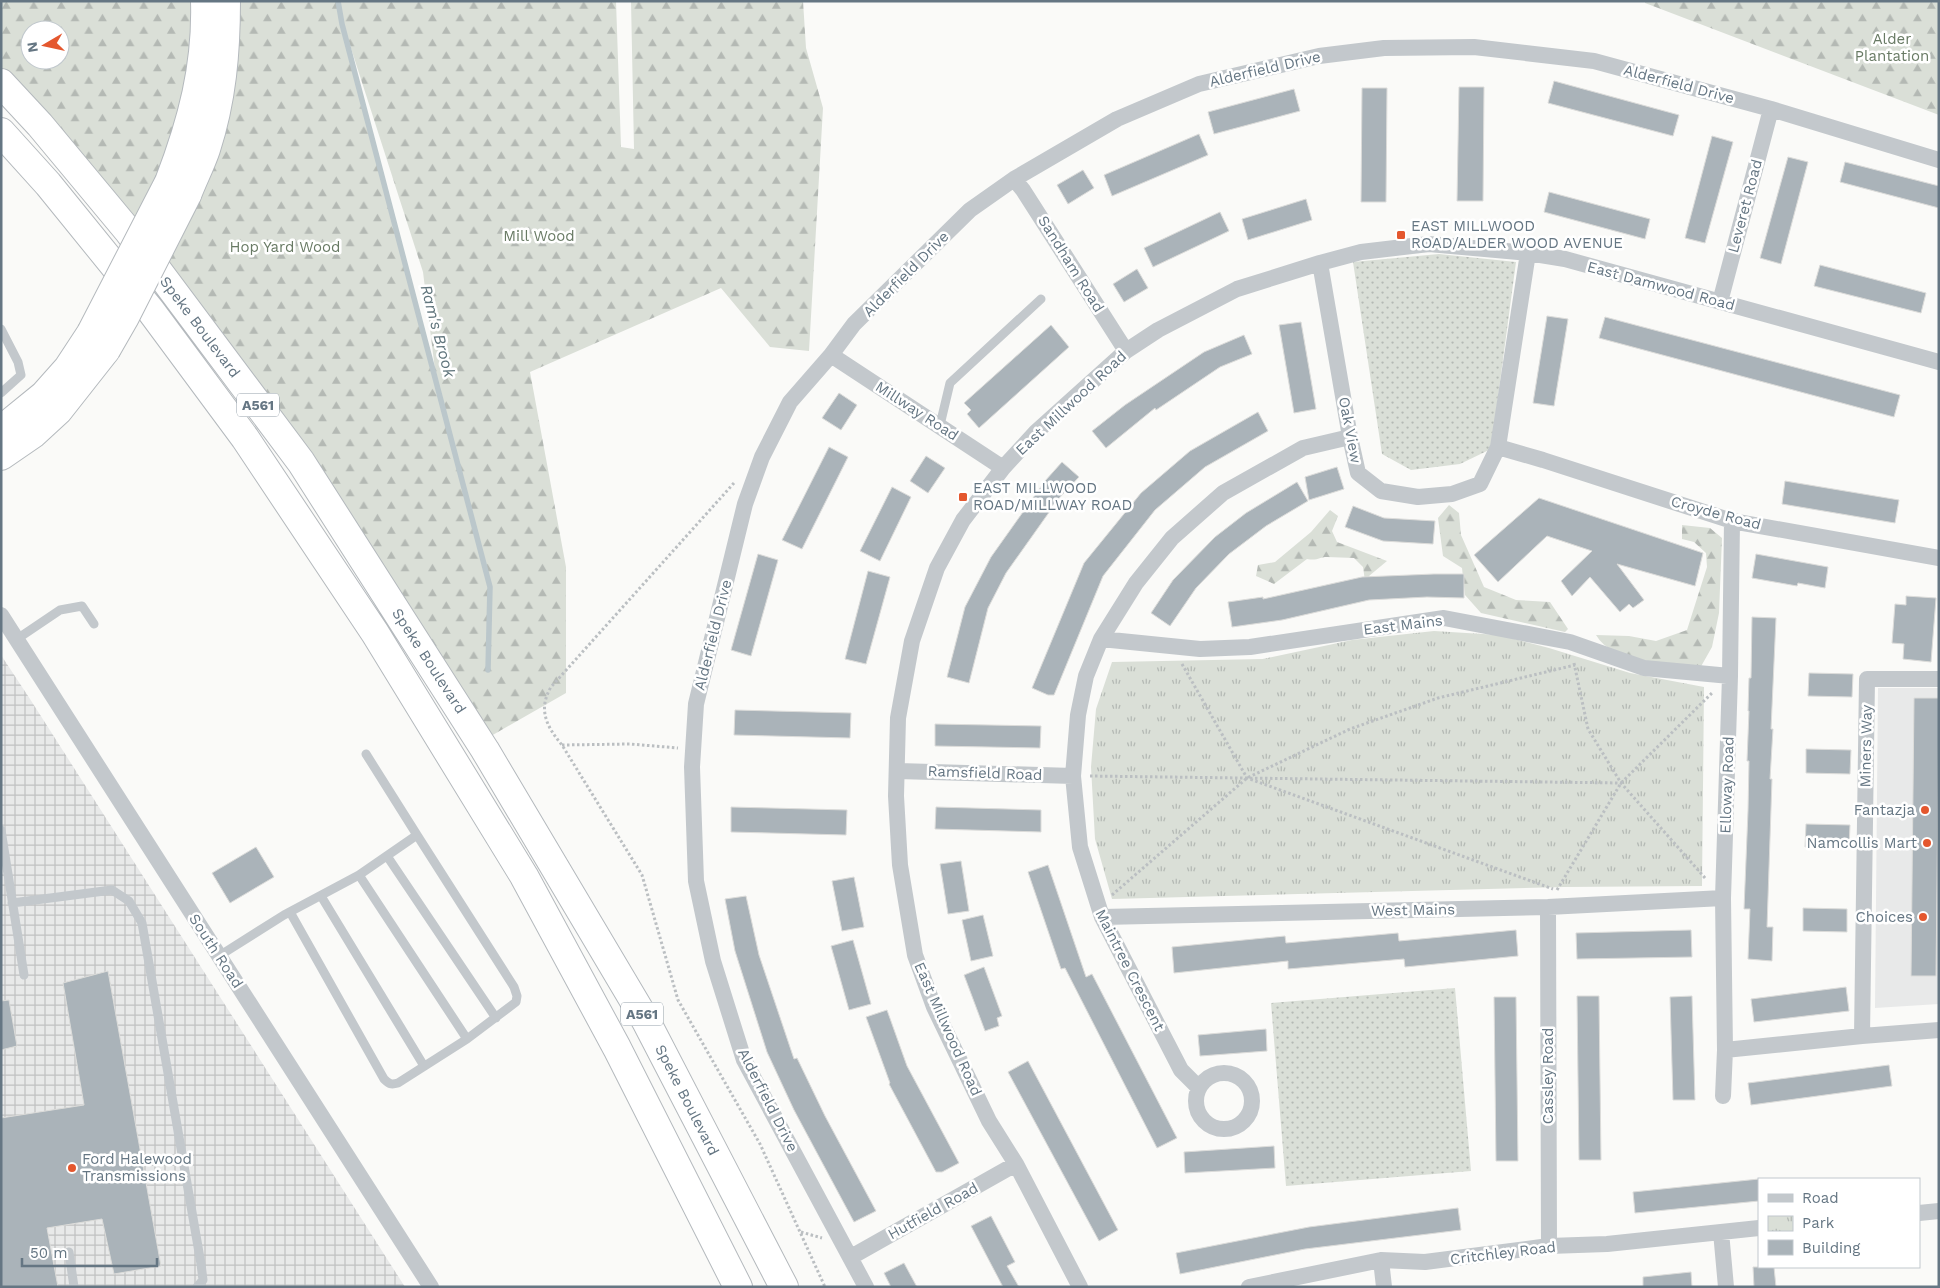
<svg xmlns="http://www.w3.org/2000/svg" width="1940" height="1288" font-family="'Work Sans',sans-serif">
	<style>
		.built { fill: #e8e9e9 }
		.industrial { fill: url(#industrial-grid) }
		.grass { fill: url(#grass-dots) }
		.forest { fill: url(#forest-firs); fill-rule: evenodd }
		.park { fill: url(#park-tufts) }
		.lines { fill: none; stroke-linecap: round; stroke-linejoin: round }
		.stream { stroke: #bbc7cb; stroke-width: 5.5 }
		.building { fill: #aab3b9; stroke: #dcdcda }
		.trunk-casing { stroke: #b4b9bd; stroke-width: 30 }
		.path { stroke: #bbbfc2; stroke-width: 3; stroke-dasharray: 2.5 2.5; stroke-linecap: butt }
		.service { stroke: #c3c8cc; stroke-width: 9 }
		.minor { stroke: #c3c8cc; stroke-width: 16 }
		.trunk { stroke: #fff; stroke-width: 28 }
		.trunk-bridge-casing { stroke: #b4b9bd; stroke-width: 30; stroke-linecap: butt }
		.trunk-bridge { stroke: #fff; stroke-width: 28 }
		.poi-dot { fill: #e4572e; stroke: #fff; stroke-width: 2 }
		.labels { text-anchor: middle; dominant-baseline: central; stroke-width: 5; stroke-linejoin: round; paint-order: stroke }
		.shield { fill: #fff; stroke: #939fa8; stroke-width: 1 }
		.shield-label { font-size: 14px; font-weight: bold; fill: #657683 }
		.park-label { font-size: 15px; fill: #687a64; stroke: #fff }
		.street-label { font-size: 15px; fill: #657683; stroke: #fff }
		.poi-label { font-size: 15px; fill: #657683; stroke: #fff; text-anchor: start }
		.water-label { font-size: 16px; font-style: italic; fill: #60757c; stroke: #fff }
	</style>
	<defs>
		<pattern id="industrial-grid" width="8" height="8" patternUnits="userSpaceOnUse" patternTransform="scale(1.25)"><rect width="8" height="8" fill="#e8e9e9"/><path d="M0 4h8M4 0v8" fill="none" stroke="#c0c1c2"/></pattern>
		<pattern id="grass-dots" width="8" height="8" patternUnits="userSpaceOnUse" patternTransform="scale(1.25)"><rect width="8" height="8" fill="#dadfd7"/><path d="M2 2h.1M6 6h.1" fill="none" stroke="#b4b9b4" stroke-width="1.8" stroke-linecap="round"/></pattern>
		<pattern id="forest-firs" width="22" height="20" patternUnits="userSpaceOnUse" patternTransform="scale(1.25)"><rect width="22" height="20" fill="#dadfd7"/><path d="M5 1l3.5 6h-7zM16 11l3.5 6h-7z" fill="#b4b9b4"/></pattern>
		<pattern id="park-tufts" width="24" height="20" patternUnits="userSpaceOnUse" patternTransform="scale(1.25)"><rect width="24" height="20" fill="#dadfd7"/><path d="M3 7l-1-3M5 7V3M7 7l1-3M15 17l-1-3M17 17v-4M19 17l1-3" fill="none" stroke="#b4b9b4"/></pattern>
	</defs>
	<rect width="100%" height="100%" fill="#fafaf8"/>
	<path class="built" d="M1878 688H1939V1004L1875 1008Z"/>
	<path class="industrial" d="M1 655 30 699 405 1287H1Z"/>
	<path class="grass" d="M1439 254 1516 262 1491 449 1460 464 1411 470 1382 454 1353 262Z
		M1455 988 1471 1171 1286 1186 1271 1003Z"/>
	<path class="forest" d="M1 1H205L196 98 129 232 1 83ZM30 30H60V60H30Z
		M226 1H616L621 147 634 149 631 1H803L806 48 823 108 809 351 770 347 721 288 530 372 566 567V693L491 736 156 256ZM340 14 423 272 436 378 342 24Z
		M1645 1H1939V115L1645 3Z
		M1449 505 1459 513 1461 535 1484 587 1516 600 1550 602 1568 629 1565 632 1481 613 1465 595 1462 568 1443 556 1438 518Z
		M1330 510 1338 516 1332 531 1337 542 1387 561 1369 576 1372 594 1367 595 1363 567 1354 558C1345 558 1336 557 1327 557 1319 557 1318 561 1307 559L1274 584 1256 576 1258 565 1275 562 1311 532Z
		M1682 525 1710 528 1722 538 1719 613 1712 647 1699 670C1670 666 1612 663 1596 635L1629 636 1656 641 1687 630 1707 567 1706 553 1694 542 1682 539Z"/>
	<path class="park" d="M1434 631 1499 635 1549 648 1630 673 1704 687 1702 886 1564 887 1112 899 1095 839 1091 767 1096 709 1112 662 1263 659 1352 640Z"/>
	<g class="lines">
		<path class="stream" d="M338 1 342 24 490 587 488 670"/>
	</g>
	<path class="building" d="M1554 81 1679 115 1673 136 1548 103Z
		M1459 87H1484L1483 201H1457Z
		M1362 88H1387L1386 202H1361Z
		M1294 89 1300 111 1214 134 1208 112Z
		M1199 134 1208 155 1112 196 1104 175Z
		M1712 136 1733 142 1705 243 1685 238Z
		M1788 157 1808 162 1781 264 1760 258Z
		M1845 162 1939 186V208L1840 182Z
		M1083 170 1094 188 1068 204 1057 185Z
		M1549 192 1650 219 1645 239 1544 212Z
		M1306 199 1312 220 1248 240 1242 219Z
		M1220 212 1229 231 1153 267 1144 248Z
		M1820 265 1926 293 1921 313 1814 286Z
		M1137 269 1148 288 1124 302 1113 284Z
		M1547 316 1568 319 1554 406 1533 403Z
		M1605 317 1900 395 1894 417 1599 338Z
		M1301 322 1316 409 1294 413 1279 325Z
		M1051 325 1069 347 979 428 967 414 971 410 964 403Z
		M1244 335 1252 354 1220 367 1156 410 1155 408 1106 448 1092 431 1125 405 1204 352Z
		M839 393 857 405 841 430 822 418Z
		M1258 412 1268 431 1205 467 1155 510 1103 576 1054 695H1048L1032 688 1084 563 1141 493 1190 451Z
		M829 447 848 457 802 549 782 540Z
		M926 456 945 468 928 493 910 481Z
		M1062 462 1079 477 1048 510 1050 511 1006 573 988 608 969 683 947 677 965 607 991 557 1045 481Z
		M1337 467 1344 489 1309 500 1305 477Z
		M1785 481 1899 500 1895 523 1782 504Z
		M1297 482 1308 501 1266 526 1229 554 1196 588 1170 626 1151 613 1173 580 1215 537 1246 513Z
		M892 487 911 497 880 561 860 551Z
		M1539 498 1703 553 1695 586 1617 564 1644 600 1633 608 1629 604 1620 612 1590 577 1572 596 1561 581 1592 551 1547 536 1498 582 1474 555Z
		M1353 506 1384 518 1435 521 1433 544 1383 541 1345 527Z
		M758 554 778 560 751 656 731 650Z
		M1756 554 1828 567 1825 588 1798 583 1797 586 1752 578Z
		M868 571 890 577 866 664 845 659Z
		M1434 574H1464V598L1427 597 1369 600 1282 620 1232 627 1228 602 1263 597V599L1362 577Z
		M1906 596 1936 598 1931 662 1903 659 1904 644 1892 643 1895 604 1906 605Z
		M1752 617 1776 618 1771 729H1773L1770 779H1772L1767 927H1773L1772 961 1748 959 1750 909H1744L1748 811 1749 761H1747L1749 711H1748L1749 678H1751Z
		M1809 673 1853 674 1852 697 1808 696Z
		M1914 698H1939L1936 976H1911Z
		M735 710 851 713 850 738 734 735Z
		M935 724 1041 726 1040 748 935 746Z
		M1806 749 1851 750 1850 774 1806 773Z
		M731 807 847 810 846 835 731 832Z
		M936 807 1041 810V832L935 829Z
		M1806 824 1850 825 1849 848 1805 847Z
		M256 847 274 877 230 903 212 873Z
		M961 861 969 911 948 914 940 864Z
		M1048 865 1086 977 1092 974 1177 1138 1157 1148 1065 968 1061 969 1028 872Z
		M854 877 864 927 842 931 832 881Z
		M746 896 759 955 794 1059 797 1058 825 1116 876 1211 854 1222 794 1110 767 1052 735 951 725 899Z
		M1803 908 1847 909V932L1803 931Z
		M983 915 993 956 971 961 962 920Z
		M1516 930 1518 956 1405 967 1404 959 1288 969V961L1174 973 1172 947 1285 936 1286 943 1398 933 1399 941Z
		M1691 930 1692 957 1577 959 1576 933Z
		M853 940 871 1004 849 1010 831 946Z
		M984 967 1002 1016 997 1018 999 1026 985 1031 964 975Z
		M108 971 161 1266 114 1274 102 1219 47 1228 58 1287H1V1118L84 1105 63 983Z
		M1846 987 1849 1011 1754 1022 1751 999Z
		M1577 996H1599L1601 1160H1579Z
		M1692 996 1695 1100H1673L1670 997Z
		M1494 997H1516L1518 1161H1496Z
		M9 1000 17 1046 1 1050V1001Z
		M887 1010 907 1066 959 1163 942 1172H936L889 1084 890 1083 866 1017Z
		M1266 1029 1267 1051 1200 1056 1198 1035Z
		M1028 1061 1118 1230 1099 1241 1008 1072Z
		M1889 1065 1892 1086 1751 1105 1748 1083Z
		M1274 1146 1275 1168 1185 1173 1184 1152Z
		M1759 1179V1201L1635 1213 1633 1192Z
		M1458 1208 1461 1230 1305 1249 1180 1274 1176 1253 1309 1227Z
		M991 1216 1015 1262 1007 1266 1019 1287H1003L971 1226Z
		M904 1263 911 1276 917 1287H891L884 1273Z
		M1753 1267H1774L1776 1287H1754Z
		M1691 1272 1692 1287H1643V1277Z"/>
	<g class="lines">
		<defs>
			<path id="trunk" d="M1 83 40 125 129 232 301 462 485 750 646 1021 784 1287
				M1 132 48 184 151 311 245 438 375 633 524 876 617 1048 738 1287
				M169 182C192 122 207 66 205 1
				M187 195C193 179 201 164 206 149 222 100 226 52 226 1
				M1 430 44 395 68 368 91 333
				M1 456 33 434 58 411 106 350"/>
		</defs>
		<use href="#trunk" class="trunk-casing"/>
		<path class="path" d="M734 483 551 687C538 709 546 726 562 745L642 875 678 1000 760 1144 825 1287
			M1574 663 1588 729 1621 783 1706 879
			M1182 664 1247 778 1553 889
			M562 745 630 744 678 748
			M1090 776 1621 783
			M1557 890 1621 783 1713 692
			M1112 895 1247 778 1350 729 1438 698 1575 665
			M801 1232 822 1238"/>
		<path class="service" d="M1 329 18 362 21 375 1 393
			M940 425 950 383 1041 299
			M17 639 60 610 82 606 94 624
			M366 754 417 835
			M1 830 24 975
			M387 856 496 1018
			M359 875 467 1039
			M321 896 424 1066
			M12 903 112 890 129 901 142 923 201 1264 203 1280 197 1287
			M219 956 284 915 359 875 417 835 514 987 517 996 516 1002 467 1039 398 1083C391 1085 389 1084 384 1079L290 912
			M69 1252 74 1287"/>
		<path class="minor" d="M1014 179 1023 190 1126 351
			M1320 263 1350 437 1358 473 1381 491 1418 497 1452 494 1480 484 1498 447 1528 253
			M1720 302 1771 109
			M831 355 1003 468
			M1498 447 1543 460 1732 521 1939 558
			M1 615 431 1287
			M1101 639 1200 649 1250 647 1444 618 1570 642 1644 668 1730 676
			M898 771 1073 776
			M1548 907 1549 1246
			M1102 917 1548 907 1723 898
			M1862 1036 1867 679H1939
			M1725 1050 1862 1036 1939 1030
			M1196 1101a28 28 0 1 1 56 0a28 28 0 1 1-56 0Z
			M1199 1088 1181 1070 1102 917 1080 847 1073 776 1078 715 1086 676 1101 639 1136 583 1172 538 1223 493 1303 448 1350 437
			M1723 1096 1725 1050 1723 898 1730 676 1732 521
			M1919 1213 1939 1211
			M1721 1232 1726 1287
			M851 1257 1016 1164
			M1381 1260 1384 1287
			M866 1287 744 1060 713 961 696 881 692 767 696 704 745 504 762 457 790 402 831 355 854 324 970 210 1014 179 1117 119 1199 84 1319 56 1384 48 1474 47 1594 61 1771 109 1939 160
			M1080 1287 1016 1164 989 1121 934 1007 915 955 900 865 896 796 898 718 912 641 937 568 963 520 1003 468 1036 432 1126 351 1158 330 1237 289 1320 263 1361 252 1429 244 1528 253 1565 259 1939 362
			M1249 1287 1381 1260 1425 1262 1549 1246 1607 1244 1759 1228"/>
		<use href="#trunk" class="trunk"/>
		<defs>
			<path id="trunk-bridge" d="M91 333 169 182
				M106 350 125 317 187 195"/>
		</defs>
		<use href="#trunk-bridge" class="trunk-bridge-casing"/>
		<use href="#trunk-bridge" class="trunk-bridge"/>
	</g>
	<g class="poi-dot">
		<rect x="1396" y="230" width="10" height="10" rx="2.5"/>
		<rect x="958" y="492" width="10" height="10" rx="2.5"/>
		<circle cx="1925" cy="810" r="5"/>
		<circle cx="1927" cy="843" r="5"/>
		<circle cx="1923" cy="917" r="5"/>
		<circle cx="72" cy="1168" r="5"/>
	</g>
	<g class="labels">
		<g class="shield">
			<rect x="237" y="393.5" width="42" height="23" rx="4"/>
			<rect x="621" y="1002.5" width="42" height="23" rx="4"/>
		</g>
		<g class="shield-label">
			<text x="258" y="405">A561</text>
			<text x="642" y="1014">A561</text>
		</g>
		<g class="park-label">
			<text x="1892" y="39">Alder<tspan x="1892" dy="17">Plantation</tspan></text>
			<text x="539" y="236">Mill Wood</text>
			<text x="285" y="247">Hop Yard Wood</text>
		</g>
		<g class="street-label">
			<text transform="translate(1265 69) rotate(-13)">Alderfield Drive</text>
			<text transform="translate(1679 84) rotate(15)">Alderfield Drive</text>
			<text transform="translate(1745 206) rotate(-75)">Leveret Road</text>
			<text transform="translate(1071 264) rotate(58)">Sandham Road</text>
			<text transform="translate(906 274) rotate(-45)">Alderfield Drive</text>
			<text transform="translate(1661 286) rotate(15)">East Damwood Road</text>
			<text transform="translate(200 327) rotate(53)">Speke Boulevard</text>
			<text transform="translate(1071 403) rotate(-43)">East Millwood Road</text>
			<text transform="translate(917 411) rotate(33)">Millway Road</text>
			<text transform="translate(1350 430) rotate(79)">Oak View</text>
			<text transform="translate(1716 513) rotate(15)">Croyde Road</text>
			<text transform="translate(1403 625) rotate(-7)">East Mains</text>
			<text transform="translate(713 635) rotate(-76)">Alderfield Drive</text>
			<text transform="translate(429 661) rotate(57)">Speke Boulevard</text>
			<text transform="translate(1866 746) rotate(-89)">Miners Way</text>
			<text transform="translate(985 773) rotate(2)">Ramsfield Road</text>
			<text transform="translate(1727 785) rotate(-88)">Elloway Road</text>
			<text transform="translate(1413 910) rotate(-1)">West Mains</text>
			<text transform="translate(216 951) rotate(57)">South Road</text>
			<text transform="translate(1130 970) rotate(63)">Maintree Crescent</text>
			<text transform="translate(948 1029) rotate(66)">East Millwood Road</text>
			<text transform="translate(1548 1076) rotate(-90)">Cassley Road</text>
			<text transform="translate(687 1100) rotate(63)">Speke Boulevard</text>
			<text transform="translate(768 1100) rotate(63)">Alderfield Drive</text>
			<text transform="translate(933 1211) rotate(-29)">Hutfield Road</text>
			<text transform="translate(1503 1253) rotate(-7)">Critchley Road</text>
		</g>
		<g class="poi-label">
			<text x="1411" y="226">EAST MILLWOOD<tspan x="1411" dy="17">ROAD/ALDER WOOD AVENUE</tspan></text>
			<text x="973" y="488">EAST MILLWOOD<tspan x="973" dy="17">ROAD/MILLWAY ROAD</tspan></text>
			<text x="1915" y="810" text-anchor="end">Fantazja</text>
			<text x="1917" y="843" text-anchor="end">Namcollis Mart</text>
			<text x="1913" y="917" text-anchor="end">Choices</text>
			<text x="82" y="1159">Ford Halewood<tspan x="82" dy="17">Transmissions</tspan></text>
		</g>
		<g class="water-label">
			<text transform="translate(438 331) rotate(75)">Ram's Brook</text>
		</g>
	</g>
	<rect width="1940" height="1288" fill="none" stroke="#657683" stroke-width="5"/>
	<rect x="1758" y="1178" width="162" height="90" fill="#ffffff" stroke="#c1c8cd"/>
	<rect x="1768" y="1194" width="25" height="8" fill="#c3c8cc" stroke="#c1c8cd"/>
	<text x="1802" y="1203" font-size="15" fill="#657683">Road</text>
	<rect x="1768" y="1216" width="25" height="15" fill="url(#park-tufts)" stroke="#c1c8cd"/>
	<text x="1802" y="1228" font-size="15" fill="#657683">Park</text>
	<rect x="1768" y="1240" width="25" height="15" fill="#aab3b9" stroke="#c1c8cd"/>
	<text x="1802" y="1253" font-size="15" fill="#657683">Building</text>
	<g transform="translate(45 45) rotate(261)"><circle r="24" fill="#ffffff" stroke="#c1c8cd"/>
	<path d="M0-4L9 19L0 12L-9 19Z" fill="#e4572e"/>
	<text y="-8" font-size="14" font-weight="bold" text-anchor="middle" fill="#657683">N</text>
	</g>
	<path d="M22 1258v8h135v-8" fill="none" stroke="#657683" stroke-width="2.5"/>
	<text x="30" y="1258" font-size="15" fill="#657683" stroke="#ffffff" stroke-width="4" paint-order="stroke">50 m</text>
</svg>
